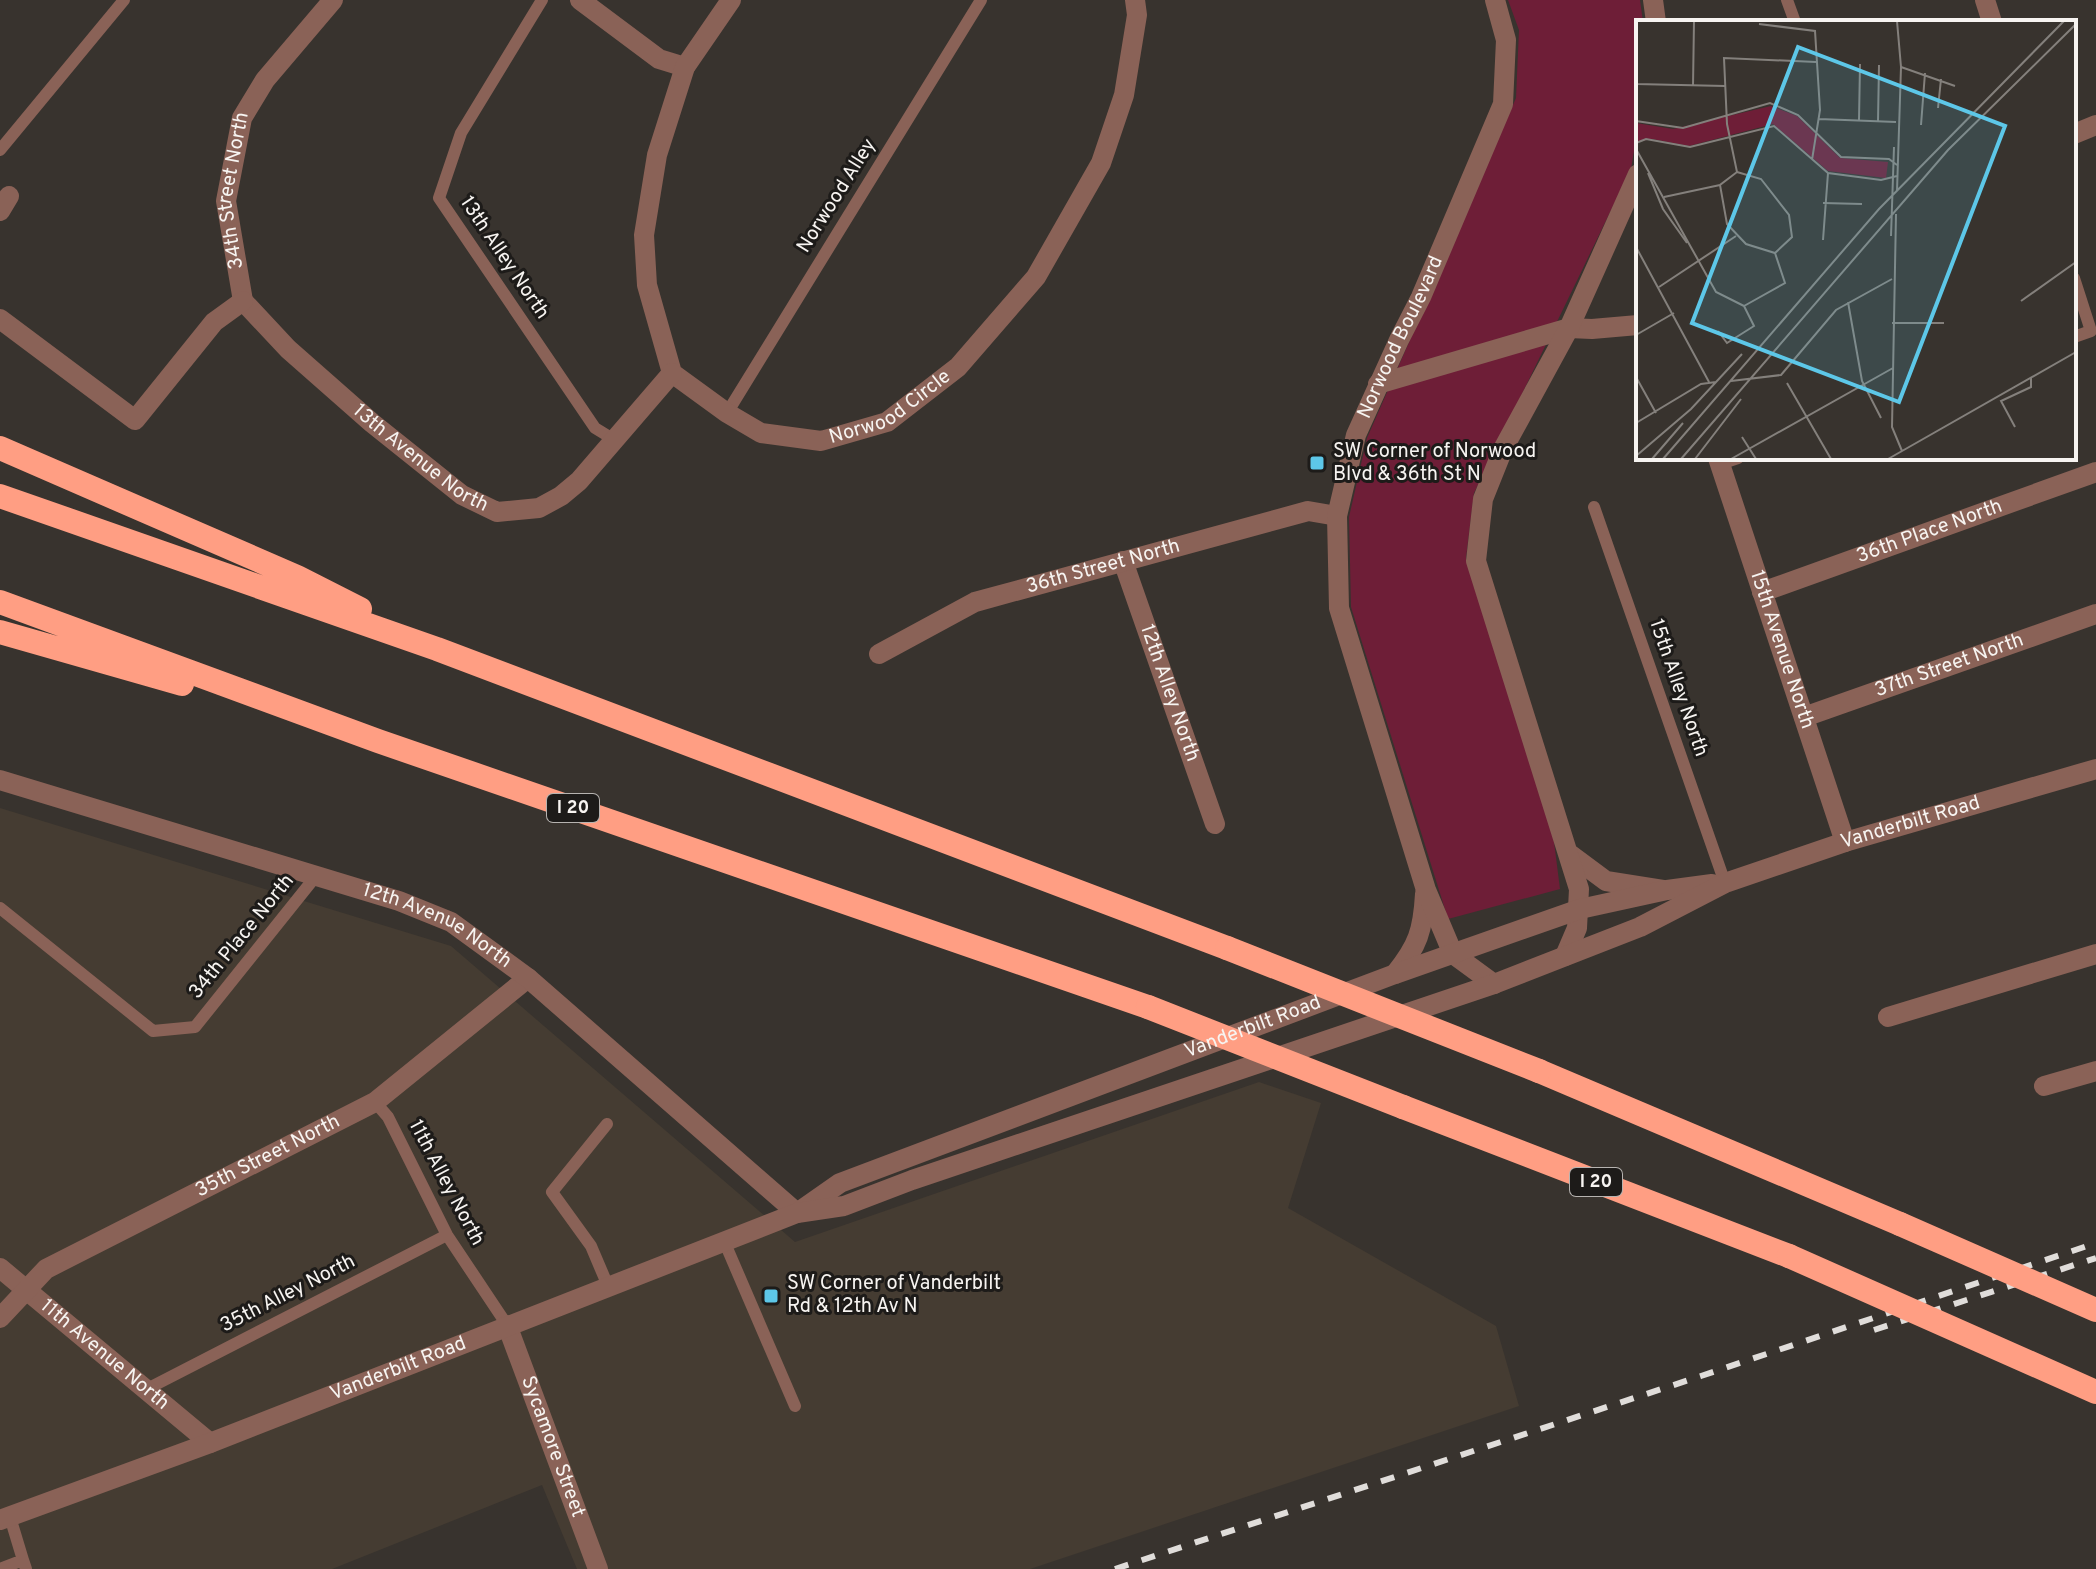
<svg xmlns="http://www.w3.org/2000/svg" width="2096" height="1569" font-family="Overpass,sans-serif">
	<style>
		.built { fill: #453c32 }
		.green { fill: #6e1e37 }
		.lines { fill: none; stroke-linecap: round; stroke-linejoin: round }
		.service { stroke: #8a6257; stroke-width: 12 }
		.minor { stroke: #8a6257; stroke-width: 20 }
		.tertiary { stroke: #8a6257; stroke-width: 20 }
		.motorway { stroke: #ff9e83; stroke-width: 24 }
		.rail { stroke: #e0ddda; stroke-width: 6; stroke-dasharray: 14 14; stroke-linecap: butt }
		.motorway-bridge { stroke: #ff9e83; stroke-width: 24 }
		.poi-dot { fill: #5dc7e8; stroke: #1d1b19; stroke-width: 3 }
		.labels { text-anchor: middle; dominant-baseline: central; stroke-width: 6; stroke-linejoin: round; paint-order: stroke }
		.shield { fill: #1d1b19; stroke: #b6b3b0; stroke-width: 2 }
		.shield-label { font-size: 18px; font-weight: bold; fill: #f7f4f1 }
		.street-label { font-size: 20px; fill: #f7f4f1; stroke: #1d1b19 }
		.poi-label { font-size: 20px; fill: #f7f4f1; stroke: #1d1b19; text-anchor: start }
		.inset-road { fill: none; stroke: #84807c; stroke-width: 2 }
		.view { fill: #5dc7e8; fill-opacity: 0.15; stroke: #5dc7e8; stroke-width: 4 }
		.inset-edge { fill: none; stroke: #f7f4f1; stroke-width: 4 }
	</style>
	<rect width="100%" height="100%" fill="#38332e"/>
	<path class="built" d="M0 808 451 946 795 1242 1259 1082 1321 1103 1288 1208 1496 1326 1519 1406 1030 1569H577L542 1485 332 1569H0Z"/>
	<path class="green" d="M1508 0H1640L1643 22H1638V127L1631 169 1474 493 1466 558 1553 834 1560 889 1448 919 1351 607 1349 517 1367 438 1516 98 1519 30Z"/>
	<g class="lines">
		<path class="service" d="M542 0 461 133 439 198 595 428 613 439
			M1787 0 1795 22
			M0 150 124 0
			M2074 278 2091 331 2074 337
			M727 413 981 0
			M1720 464 1738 458
			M1594 507 1725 883
			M0 908 153 1031 195 1027 316 876
			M375 1102 388 1117 447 1235 507 1325
			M607 1124 552 1192 591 1246 608 1286
			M724 1241 795 1406
			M147 1389 447 1235
			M10 1517 23 1560
			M0 1569 23 1560 26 1569"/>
		<g class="minor">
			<path d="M580 0 659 59 685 67"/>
			<path id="s1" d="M731 0 685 67 657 155 644 235 647 285 672 373 727 413 761 433 821 441 887 422 958 367 1036 277 1101 163 1124 95 1137 15 1135 0"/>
			<path d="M1653 0 1656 22"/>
			<path d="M1985 0 1992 22"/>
			<path d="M2074 134 2096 125"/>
			<path d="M0 211 9 196"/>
			<path id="s2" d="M243 301 288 349 372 423 462 495 497 512 539 508 561 496 579 481 672 373"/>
			<path id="s3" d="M243 301 226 201 242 118 265 80 333 0"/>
			<path d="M0 319 135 420 214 322 243 301"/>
			<path d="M1378 384 1569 328 1592 329 1638 325"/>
			<path id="s4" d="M1718 458 1845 842"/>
			<path id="s5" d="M1123 561 1215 824"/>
			<path id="s6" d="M1762 592 2096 472"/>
			<path id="s7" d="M879 654 975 602 1308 511 1337 516"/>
			<path id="s8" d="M1804 717 2096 614"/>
			<path d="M1571 855 1606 881 1663 890"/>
			<path d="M1565 956 1577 928 1579 889 1476 561 1483 499 1503 449 1569 328 1638 174"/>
			<path d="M1395 974C1418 946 1423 930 1425 894"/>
			<path id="s9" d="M1494 984 1453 954 1426 890 1339 608 1337 516 1356 435 1399 340 1421 297 1503 104 1506 40 1495 0"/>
			<path d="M1888 1017 2096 954"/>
			<path d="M2044 1086 2096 1071"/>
			<path id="s10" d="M0 1268 210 1443"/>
			<path id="s11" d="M0 1318 46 1269 375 1102 528 978"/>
			<path id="s12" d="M507 1325 598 1569"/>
		</g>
		<g class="tertiary">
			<path id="s13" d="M0 780 399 901 451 922 528 978 797 1213"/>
			<path id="s14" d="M800 1211 840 1183 1395 974 1580 909 1667 890 1712 884"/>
			<path id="s15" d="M0 1520 210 1443 797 1213 844 1206 912 1180 1494 984 1640 927 1725 883 1845 842 2096 769"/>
		</g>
		<path class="motorway" d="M0 448 297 577 360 609
			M0 496 437 649 1227 948
			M0 602 378 741 1148 1007
			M0 632 182 684
			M1539 1071 1900 1224
			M1403 1107 1789 1256"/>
		<path class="rail" d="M1874 1330 2096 1258
			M1115 1569 1701 1376 2096 1243"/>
		<path class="motorway-bridge" d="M1227 948 1539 1071
			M1148 1007 1403 1107
			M1900 1224 2096 1310
			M1789 1256 2096 1392"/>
	</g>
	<g class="poi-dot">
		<rect x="1309" y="455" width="16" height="16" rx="4"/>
		<rect x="763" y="1288" width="16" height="16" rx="4"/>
	</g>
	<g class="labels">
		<g class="shield">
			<rect x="547" y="794" width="52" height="28" rx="6"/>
			<rect x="1570" y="1168" width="52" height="28" rx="6"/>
		</g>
		<g class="shield-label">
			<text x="573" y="808">I 20</text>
			<text x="1596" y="1182">I 20</text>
		</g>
		<g class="street-label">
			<text stroke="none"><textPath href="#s3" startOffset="112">34th Street North</textPath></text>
			<text transform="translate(837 196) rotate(-58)">Norwood Alley</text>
			<text transform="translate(504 258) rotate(56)">13th Alley North</text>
			<text stroke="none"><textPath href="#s9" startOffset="698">Norwood Boulevard</textPath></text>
			<text stroke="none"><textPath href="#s1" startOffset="642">Norwood Circle</textPath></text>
			<text stroke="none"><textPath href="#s2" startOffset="238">13th Avenue North</textPath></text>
			<text stroke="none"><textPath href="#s6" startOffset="178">36th Place North</textPath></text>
			<text stroke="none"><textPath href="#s7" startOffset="242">36th Street North</textPath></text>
			<text stroke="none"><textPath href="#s4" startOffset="202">15th Avenue North</textPath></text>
			<text stroke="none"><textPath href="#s8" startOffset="154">37th Street North</textPath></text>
			<text transform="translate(1678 688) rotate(71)">15th Alley North</text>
			<text stroke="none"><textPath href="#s5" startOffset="140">12th Alley North</textPath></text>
			<text stroke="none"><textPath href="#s15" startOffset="2036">Vanderbilt Road</textPath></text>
			<text stroke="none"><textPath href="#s13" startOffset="462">12th Avenue North</textPath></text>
			<text transform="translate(242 937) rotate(-51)">34th Place North</text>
			<text stroke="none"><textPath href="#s14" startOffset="490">Vanderbilt Road</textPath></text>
			<text stroke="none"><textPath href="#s11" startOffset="316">35th Street North</textPath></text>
			<text transform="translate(446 1183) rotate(62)">11th Alley North</text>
			<text transform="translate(288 1294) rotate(-27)">35th Alley North</text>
			<text stroke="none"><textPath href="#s10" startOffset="136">11th Avenue North</textPath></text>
			<text stroke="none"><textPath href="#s15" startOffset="426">Vanderbilt Road</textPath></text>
			<text stroke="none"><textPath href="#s12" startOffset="130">Sycamore Street</textPath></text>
		</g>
		<g class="poi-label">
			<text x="1333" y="452">SW Corner of Norwood<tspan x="1333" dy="23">Blvd &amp; 36th St N</tspan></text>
			<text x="787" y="1284">SW Corner of Vanderbilt<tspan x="787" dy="23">Rd &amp; 12th Av N</tspan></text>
		</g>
	</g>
	<g transform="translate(1636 20)">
		<rect width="440" height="440" fill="#38332e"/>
		<path d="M135 86 161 96 204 138 252 142 250 158 192 151 137 104 53 126 16 119 0 122V103L37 109Z" fill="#6e1e37"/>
		<path class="inset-road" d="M123 4 179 11 184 90 176 140M265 47 319 66M0 64 89 66M0 65 1 1M57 66 58 1M302 88 305 59M183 99 260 102M223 100 224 44M0 101 47 108 134 83 162 95 205 137 253 139 261 145M242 101 243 45M285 105 289 53M0 123 10 119 54 127 138 106 192 153 245 160 261 156M0 129 80 272 108 286M101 152 125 159 153 195 156 217 139 233 110 224 91 204 84 165ZM101 152 91 104 88 38 180 42M12 153 27 189 51 223M261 171 265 47 261 1M28 177 84 165M187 183 226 184M260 194 256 407 266 431M255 216 258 127M187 220 192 153M0 227 73 362M23 267 100 216M385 281 440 242M212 282 226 361 245 398M108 286 149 263 139 233M256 303H308M82 311 91 323 118 306 108 286M0 315 38 293M0 357 20 393M95 361 145 355 200 290 256 259M151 363 195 439M0 403 65 364 80 362M379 407 365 381 395 367V358M106 417 120 439M0 436 55 389 106 334M16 439 47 403M27 439 243 189 428 1M45 439 312 130 440 4M59 439 105 379M95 439 257 348M252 439 440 332"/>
		<path class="view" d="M162 27 369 106 263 382 56 303Z"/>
		<rect width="440" height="440" class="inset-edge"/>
	</g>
</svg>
